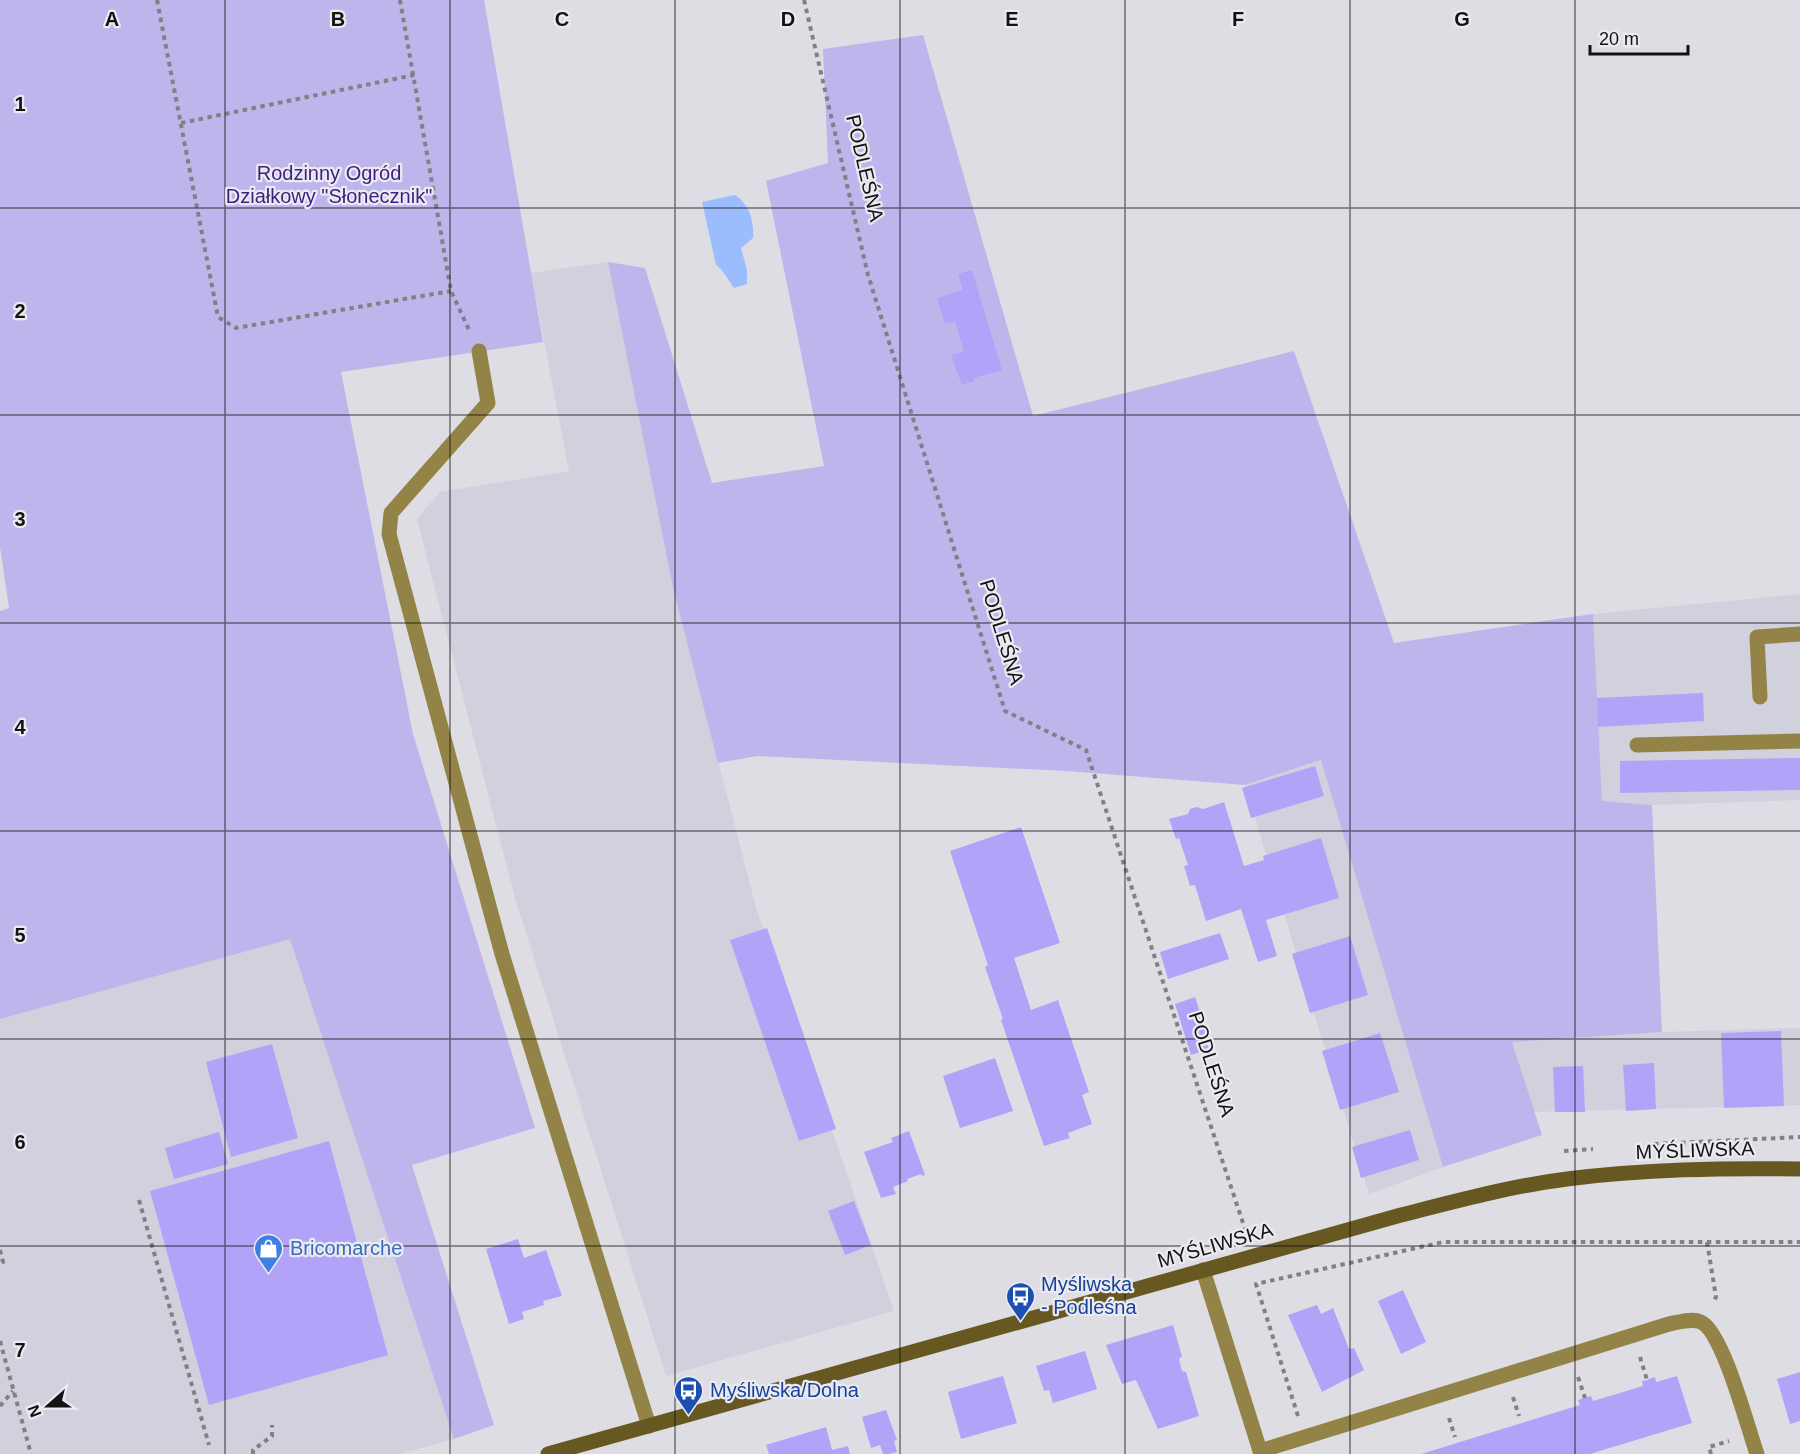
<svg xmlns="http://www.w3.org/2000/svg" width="1800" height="1454" font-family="Helvetica,sans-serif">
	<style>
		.built { fill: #d1d0dd }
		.green { fill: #bdb5eb }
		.water { fill: #9cbdfd }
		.building { fill: #b2a3f9 }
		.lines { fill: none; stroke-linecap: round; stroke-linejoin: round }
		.path { stroke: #818085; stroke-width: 4; stroke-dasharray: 4.5 4.5; stroke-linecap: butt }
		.lane { stroke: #948347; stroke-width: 15 }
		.street { stroke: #948347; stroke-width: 15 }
		.secondary { stroke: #675822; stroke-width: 15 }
		.grid { fill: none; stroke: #131315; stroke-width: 1.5; stroke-opacity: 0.55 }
		.labels { text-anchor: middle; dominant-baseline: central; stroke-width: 4.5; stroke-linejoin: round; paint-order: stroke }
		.street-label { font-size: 20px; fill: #131315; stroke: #ebeaf1 }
		.park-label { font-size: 20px; fill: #3f1f81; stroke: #ebeaf1 }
		.shop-label { font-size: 20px; fill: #366cbe; stroke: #ebeaf1; text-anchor: start }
		.transit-label { font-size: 20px; fill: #164399; stroke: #ebeaf1; text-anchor: start }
		.grid-label { font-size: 20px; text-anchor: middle; font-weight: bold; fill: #131315; stroke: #ebeaf1; stroke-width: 4.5; stroke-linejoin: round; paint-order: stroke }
	</style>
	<rect width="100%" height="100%" fill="#dedde4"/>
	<path class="built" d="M608 262 673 588 757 911 894 1311 666 1376 515 898 417 519 440 492 569 471 531 273Z
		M1800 594V800L1652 805 1602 801 1593 614Z
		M1322 760 1443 1167 1369 1194 1245 785Z
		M290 938 454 1439 400 1454H0V1019Z
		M1800 1028V1105L1533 1112 1512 1042 1662 1032Z"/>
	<path class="green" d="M0 0H484L543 342 341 372 413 734 535 1128 412 1165 494 1425 454 1439 290 939 0 1019V611L9 608 0 547Z
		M923 35 1033 416 1294 351 1394 643 1593 614 1602 801 1652 805 1662 1032 1512 1042 1542 1135 1443 1167 1321 760 1245 785 1067 771 757 756 718 763 673 588 608 262 645 268 712 483 824 466 766 181 828 163 823 49Z"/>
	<path class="water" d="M735 195C750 205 754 221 753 238L741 248 747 270V284L734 288 721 269 716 265 702 202Z"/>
	<path class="building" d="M972 270 1002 370 974 378V381L962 385 951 355 964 352 955 321 945 324 937 298 963 290 958 274Z
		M1703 693 1704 721 1598 727 1597 698Z
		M1800 758V790L1620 793V761Z
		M1315 766 1324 796 1251 818 1242 788Z
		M1224 802 1244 866 1264 860 1263 856 1321 838 1339 898 1266 920 1277 956 1258 962 1241 909 1206 921 1195 885 1190 886 1184 866 1188 865 1179 838 1176 839 1169 819 1188 814 1190 809 1197 807 1203 809Z
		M1021 827 1060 943 1014 958 1031 1010 1058 1000 1089 1092 1082 1095 1092 1124 1068 1133 1070 1138 1044 1146 1001 1020 1003 1019 985 967 988 965 950 851Z
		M767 928 836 1129 799 1141 730 940Z
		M1220 933 1229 959 1168 979 1160 952Z
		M1350 936 1368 995 1310 1013 1292 954Z
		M1195 997 1207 1033 1204 1034 1209 1049 1191 1055 1175 1004Z
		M1781 1031 1784 1106 1724 1108 1721 1033Z
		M1380 1033 1399 1092 1340 1110 1322 1051Z
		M272 1044 298 1138 231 1157 206 1062Z
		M995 1058 1013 1111 960 1128 943 1076Z
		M1654 1063 1656 1109 1626 1111 1623 1065Z
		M1583 1066 1585 1112H1555L1553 1067Z
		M1410 1130 1419 1160 1361 1178 1352 1147Z
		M909 1131 925 1175 922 1176 921 1174 907 1179 908 1181 893 1187 896 1194 881 1198 864 1152 893 1142 891 1138Z
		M219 1132 228 1164 174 1179 165 1148Z
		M329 1141 388 1355 209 1405 150 1191Z
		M854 1201 871 1245 845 1255 828 1211Z
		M518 1239 524 1258 546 1250 562 1296 543 1301 544 1305 522 1312 524 1319 509 1324 486 1249Z
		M1403 1290 1426 1342 1401 1354 1378 1301Z
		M1317 1305 1321 1314 1333 1308 1349 1349 1354 1348 1364 1370 1322 1392 1288 1315Z
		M1173 1325 1182 1356 1179 1359 1182 1371 1186 1372 1199 1416 1158 1429 1136 1380 1122 1384 1106 1345Z
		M1085 1351 1097 1389 1053 1403 1049 1390 1044 1391 1036 1366Z
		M1800 1372V1421L1790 1424 1777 1379Z
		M1003 1376 1017 1423 961 1439 948 1392Z
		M1677 1376 1692 1423 1590 1454H1421L1580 1405 1578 1400 1591 1396 1593 1401 1643 1386 1642 1381 1647 1380 1655 1377 1656 1382Z
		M886 1410 897 1440 894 1441 897 1452 889 1454H883L880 1445 871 1448 862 1417Z
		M826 1427 832 1450 848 1446 850 1454H769L766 1445Z"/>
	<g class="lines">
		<path class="path" d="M157 0 218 317 236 328 451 291
			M400 0 451 291 469 330
			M804 0 868 275 1005 711 1086 750 1247 1235
			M181 123 414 75
			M1654 1144 1800 1137
			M1564 1151 1593 1149
			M139 1200 209 1445
			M1707 1242 1716 1297 1714 1301
			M0 1250 3 1262 0 1263
			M0 1341 31 1454
			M1640 1357 1647 1380
			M1578 1377 1585 1398
			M1513 1397 1519 1416
			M0 1406 13 1391
			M1298 1416 1256 1284 1443 1242H1800
			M1449 1418 1455 1437
			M253 1454V1450L272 1436V1425
			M1711 1454 1709 1447 1729 1441"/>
		<path class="lane" d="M1760 697 1757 637 1800 634
			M1637 745 1800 741"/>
		<path class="street" d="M479 351 488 403 391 513 389 534 502 954 649 1426
			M1203 1270 1261 1454
			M1260 1451 1669 1324C1679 1322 1692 1318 1701 1322 1723 1332 1748 1429 1757 1454"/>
		<path class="secondary" d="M548 1454 1401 1215C1456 1201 1511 1186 1567 1179 1644 1169 1722 1168 1800 1169"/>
	</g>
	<path class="grid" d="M225 0V1454M450 0V1454M675 0V1454M900 0V1454M1125 0V1454M1350 0V1454M1575 0V1454M0 208H1800M0 415H1800M0 623H1800M0 831H1800M0 1039H1800M0 1246H1800"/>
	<defs>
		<symbol id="shop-pin" viewBox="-11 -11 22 30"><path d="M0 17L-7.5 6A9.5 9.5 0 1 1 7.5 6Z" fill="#3f7fe0" stroke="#ebeaf1"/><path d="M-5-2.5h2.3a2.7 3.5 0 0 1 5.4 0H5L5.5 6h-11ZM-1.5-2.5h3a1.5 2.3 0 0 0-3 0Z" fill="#fff"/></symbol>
		<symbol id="bus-pin" viewBox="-11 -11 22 30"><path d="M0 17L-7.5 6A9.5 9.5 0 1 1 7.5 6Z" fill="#1a4fb4" stroke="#ebeaf1"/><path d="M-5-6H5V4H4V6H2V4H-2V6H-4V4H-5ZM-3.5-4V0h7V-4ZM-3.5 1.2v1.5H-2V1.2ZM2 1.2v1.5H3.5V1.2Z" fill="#fff"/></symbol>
	</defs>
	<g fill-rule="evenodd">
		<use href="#shop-pin" x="252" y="1232" width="33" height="45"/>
		<use href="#bus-pin" x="1004" y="1280" width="33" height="45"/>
		<use href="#bus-pin" x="672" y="1374" width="33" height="45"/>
	</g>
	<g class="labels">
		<g class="street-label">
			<text transform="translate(865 168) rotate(77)">PODLEŚNA</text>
			<text transform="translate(1002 632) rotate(73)">PODLEŚNA</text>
			<text transform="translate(1212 1064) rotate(72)">PODLEŚNA</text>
			<text transform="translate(1695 1150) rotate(-2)">MYŚLIWSKA</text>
			<text transform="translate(1215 1245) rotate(-16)">MYŚLIWSKA</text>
		</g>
		<g class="park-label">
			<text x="329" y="173">Rodzinny Ogród<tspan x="329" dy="23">Działkowy "Słonecznik"</tspan></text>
		</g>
		<g class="shop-label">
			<text x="290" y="1248">Bricomarche</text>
		</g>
		<g class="transit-label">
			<text x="1041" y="1284">Myśliwska<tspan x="1041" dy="23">- Podleśna</tspan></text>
			<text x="710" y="1390">Myśliwska/Dolna</text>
		</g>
	</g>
	<g class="grid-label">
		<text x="112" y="26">A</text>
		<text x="338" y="26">B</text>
		<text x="562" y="26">C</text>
		<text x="788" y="26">D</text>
		<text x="1012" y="26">E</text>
		<text x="1238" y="26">F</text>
		<text x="1462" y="26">G</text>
		<text x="20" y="111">1</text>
		<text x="20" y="318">2</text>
		<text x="20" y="526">3</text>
		<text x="20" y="734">4</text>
		<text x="20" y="942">5</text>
		<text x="20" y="1149">6</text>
		<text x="20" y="1357">7</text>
	</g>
	<g transform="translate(48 1406) rotate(249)" stroke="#ebeaf1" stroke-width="4.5" paint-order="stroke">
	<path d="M0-4.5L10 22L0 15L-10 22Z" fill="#131315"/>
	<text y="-9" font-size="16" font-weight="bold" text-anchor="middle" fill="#131315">N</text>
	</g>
	<path d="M1590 45v9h98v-9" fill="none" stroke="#131315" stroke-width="3"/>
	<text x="1599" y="45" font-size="18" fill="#131315" stroke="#ebeaf1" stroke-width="4.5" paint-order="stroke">20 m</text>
</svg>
